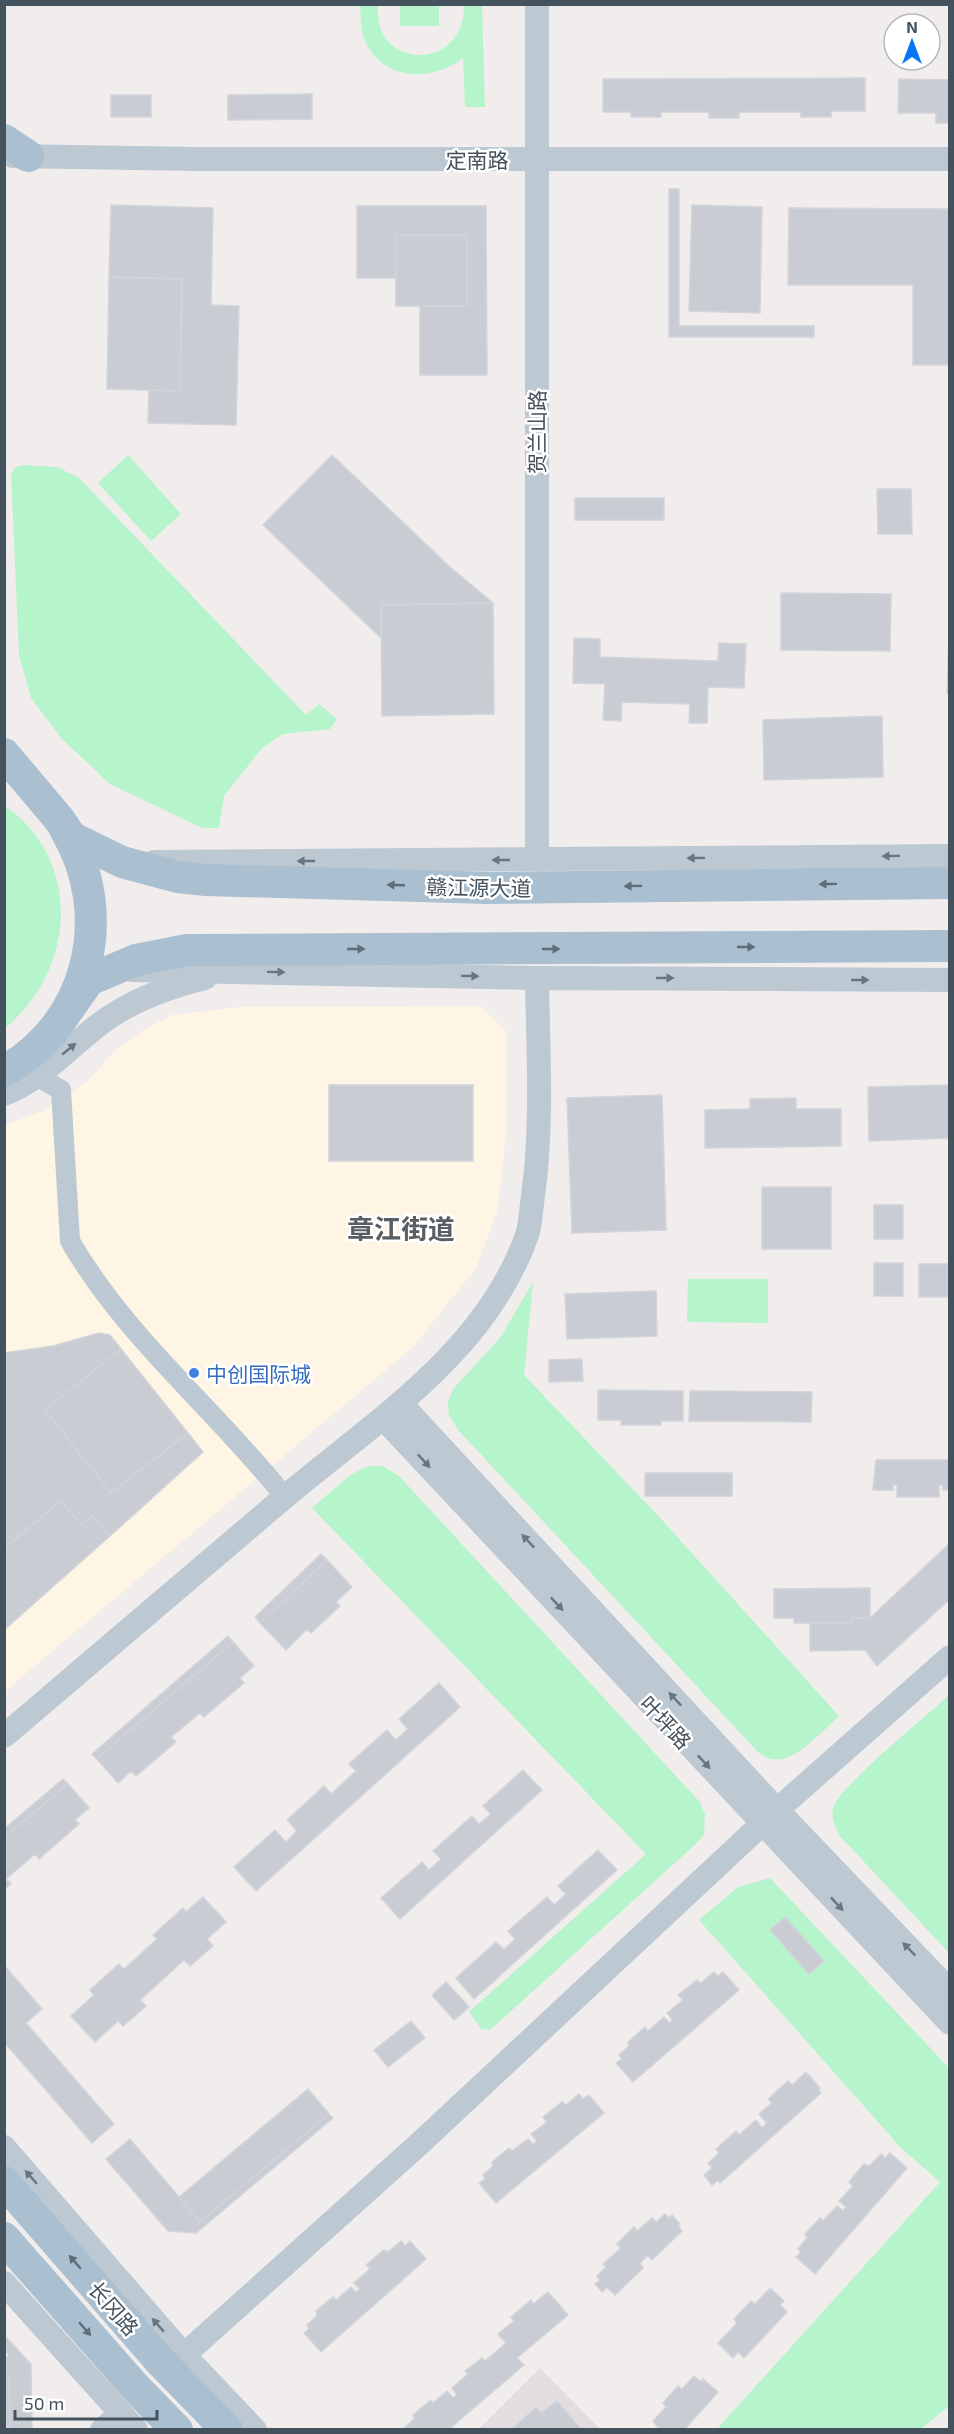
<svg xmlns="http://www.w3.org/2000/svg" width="954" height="2434" font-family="'Exo 2','Noto Sans SC',sans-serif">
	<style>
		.commercial { fill: #fef5e4 }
		.education { fill: #e2dedf }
		.green { fill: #b6f4cc }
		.building { fill: #c9cdd3; stroke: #d1d4da; stroke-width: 1.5 }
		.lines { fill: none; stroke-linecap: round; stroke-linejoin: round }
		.minor { stroke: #bcc9d2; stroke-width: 20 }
		.tertiary { stroke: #bcc9d2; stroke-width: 24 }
		.primary { stroke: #aabfd0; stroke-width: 32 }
		.oneway { fill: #687680 }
		.oneway2 { fill: #5e6d7a }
		.shop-dot { fill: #3f7fe0; stroke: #fff; stroke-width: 2 }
		.labels { text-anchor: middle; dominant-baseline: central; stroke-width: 5; stroke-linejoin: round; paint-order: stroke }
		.street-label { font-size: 21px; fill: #44525d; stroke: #fff }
		.shop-label { font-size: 21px; fill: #366cbe; stroke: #fff; text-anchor: start }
		.district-label { font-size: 27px; font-weight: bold; fill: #595e63; stroke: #fff }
	</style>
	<rect width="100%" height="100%" fill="#f1eded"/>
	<path class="commercial" d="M480 1006 506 1031V1133L498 1208 476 1268 413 1347 5 1691V1125L43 1111 87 1081 116 1050 145 1029 172 1015 242 1007Z"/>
	<path class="education" d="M540 2368 600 2429 478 2430Z"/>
	<path class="green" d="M360 5H378C378 10 378 18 379 23 390 71 465 65 464 5H482L485 107H465L463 58C432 82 384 82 365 41 360 29 361 17 360 5Z
		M400 5H439V26H400Z
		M128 455 181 514 151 541 98 483Z
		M23 465 57 467 79 478 306 715 319 704 337 719 330 729 283 734 262 748 224 796 219 828H202L110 784 62 739 31 698 19 655 11 474 16 467Z
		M5 806C84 861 75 971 5 1028Z
		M688 1279H768V1323L687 1322Z
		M533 1282 524 1375 662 1520 839 1716C818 1734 785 1778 757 1751L459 1431 449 1416 448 1401 454 1388 500 1338Z
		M368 1466H383L399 1476 699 1801 705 1814 704 1835 697 1843 490 2030 481 2029 469 2012 646 1854 312 1508 350 1475Z
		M949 1695V1953L840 1836C835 1827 830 1817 834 1806 843 1783 927 1716 949 1695Z
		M770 1878 949 2068V2406L921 2429H717L940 2182 901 2148 699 1920 738 1887Z"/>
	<path class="building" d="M865 78V111H831V117H801V112H739V118H709V112H661V117H631V112H603V79Z
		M899 79 950 80V123H936V113H898Z
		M312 94V119L228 120V95Z
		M111 95H151V117H111Z
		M669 189H679V326H814V337H669Z
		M111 205 213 208 211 305 239 306 236 425 148 423 149 390 180 391 182 279 109 277Z
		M692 205 762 207 760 313 689 311Z
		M357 206H486L487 375H420V306H467V235H396V278H357Z
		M789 208 950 209V365H913V285H788Z
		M396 235H467V306H396Z
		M109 277 182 279 180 391 107 389Z
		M332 455 450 567 493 603 381 605V638L263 525Z
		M877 489H911L912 534H878Z
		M575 498H664V520H575Z
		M781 593 891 594 890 651 781 650Z
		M493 603 494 714 382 716 381 605Z
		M950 610V693H947Z
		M574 638 600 639V657L718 661 719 643 746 644 744 688 708 687 707 723H689L690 704 622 702 621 721 603 720 605 684 573 683Z
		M882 716 883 777 764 780 763 720Z
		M329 1085H473V1161H329Z
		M950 1085V1138L869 1141 868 1087Z
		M662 1095 666 1230 572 1233 567 1098Z
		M796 1098V1109H841V1146L705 1148V1110L750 1109V1099Z
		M762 1187H831V1249H762Z
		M874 1205H903V1239H874Z
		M874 1263H903V1296H874Z
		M919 1264H948V1297H919Z
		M656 1291 657 1336 567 1339 565 1294Z
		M99 1333 110 1335 121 1349 45 1410 111 1493 188 1433 203 1452 110 1536 92 1516 82 1525 60 1501 4 1549V1353L53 1346Z
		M121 1349 188 1433 111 1493 45 1410Z
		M582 1359 583 1381 549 1382V1360Z
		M598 1390 683 1391V1421H661V1425H621V1420H598Z
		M690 1391 812 1392 811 1422 689 1421Z
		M876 1460H950V1490H943V1485H939V1497H897V1485H893V1490H873Z
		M645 1473H732V1496H645Z
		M60 1501 82 1525 92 1516 110 1536 4 1630V1549Z
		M950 1543V1599L877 1666 865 1650 810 1651V1623H853V1618H870Z
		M321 1554 327 1560 260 1623 255 1617Z
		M327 1560 352 1587 336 1602 340 1606 311 1633 307 1629 286 1650 260 1623Z
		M870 1588V1618H853V1623H794V1618H774V1589Z
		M228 1636 233 1642 97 1759 92 1754Z
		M233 1642 254 1666 240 1678 244 1683 204 1717 200 1713 171 1737 176 1742 136 1776 131 1771 118 1783 97 1759Z
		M439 1683 460 1707 256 1891 234 1867 275 1830 286 1842 297 1831 287 1820 324 1786 331 1794 356 1771 349 1764 387 1730 396 1740 408 1729 399 1719Z
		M523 1770 542 1790 400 1919 381 1898 422 1862 429 1870 441 1859 433 1851 472 1816 479 1824 491 1814 483 1806Z
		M63 1779 68 1784 4 1838V1829Z
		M68 1784 89 1808 75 1820 79 1824 39 1859 35 1854 6 1879 11 1884 4 1889V1838Z
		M598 1850 617 1870 474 1999 456 1978 496 1942 504 1950 515 1939 508 1931 547 1897 554 1905 566 1894 558 1886Z
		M203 1897 226 1922 207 1939 213 1946 190 1966 184 1960 140 2000 146 2006 123 2026 118 2021 95 2042 71 2016 94 1995 90 1990 119 1964 124 1969 157 1939 153 1935 183 1908 186 1912Z
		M785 1917 824 1961 809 1974 770 1930Z
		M4 1965 42 2009 26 2023 114 2124 92 2143 4 2042Z
		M714 1972 718 1976 723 1972 739 1990 633 2082 616 2063 622 2059 619 2055 629 2046 628 2042 645 2027 648 2031 664 2017 669 2023 673 2020 667 2013 683 2000 678 1995 697 1980 701 1983Z
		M446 1982 469 2007 454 2020 432 1995Z
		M411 2021 425 2038 388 2067 374 2050Z
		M806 2072 820 2088 818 2090 821 2093 720 2183 718 2180 712 2185 704 2175 712 2168 708 2163 719 2153 716 2149 736 2131 739 2135 756 2120 762 2128 767 2123 759 2114 772 2103 768 2099 788 2081 792 2085Z
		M308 2089 329 2114 200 2222 179 2197Z
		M579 2094 583 2099 589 2095 604 2113 496 2203 479 2183 485 2179 483 2175 493 2166 492 2162 509 2148 512 2151 528 2139 533 2144 537 2141 531 2134 547 2122 543 2117 562 2102 566 2105Z
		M329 2114 333 2118 196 2233 168 2231 106 2159 130 2139 200 2222Z
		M890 2153 907 2168 815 2274 796 2257 801 2252 798 2249 807 2238 805 2234 820 2218 823 2221 837 2206 843 2211 846 2207 839 2201 853 2186 849 2182 864 2164 869 2166 881 2154 885 2158Z
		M665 2214 669 2218 672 2215 680 2224 678 2226 682 2231 652 2260 648 2255 640 2263 643 2268 615 2295 607 2287 602 2292 595 2284 600 2280 597 2276 606 2267 603 2264 621 2248 617 2244 634 2227 637 2231 652 2218 656 2222Z
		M401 2241 405 2246 410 2241 426 2259 321 2352 304 2333 309 2329 307 2325 317 2316 316 2311 333 2297 336 2300 351 2287 356 2292 360 2289 354 2283 370 2269 366 2265 384 2250 388 2252Z
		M770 2288 784 2301 780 2305 787 2312 744 2358 738 2352 733 2358 718 2343 737 2323 734 2319 751 2301 755 2304Z
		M548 2292 568 2315 517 2358 524 2365 448 2430H402L414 2419 413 2415 431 2400 433 2403 447 2391 453 2398 457 2395 452 2388 468 2374 465 2371 482 2358 485 2361 506 2343 498 2334 514 2321 511 2317 531 2300 533 2304Z
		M4 2335 31 2364 32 2430H4V2427L10 2426 9 2375H4V2360L9 2355 4 2350Z
		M4 2375H9L10 2426 4 2427Z
		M694 2376 701 2382 703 2379 718 2392 684 2430H660L653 2421 666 2407 663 2403 678 2386 682 2389Z
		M557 2401 582 2430H511L536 2407 541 2413Z"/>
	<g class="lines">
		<path class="minor" d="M25 1069 61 1090 70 1241C126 1338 216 1410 285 1497"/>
		<path class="tertiary" d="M537 4V860
			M13 156 196 159H950
			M154 862 950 856
			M132 970 537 978 950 980
			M4 1094C39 1081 68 1049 97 1026 128 1002 167 987 205 978
			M401 1404 777 1810 950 1991
			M384 1419 950 2023
			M4 1736C96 1658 188 1579 280 1501 372 1423 485 1354 527 1235 531 1223 531 1208 533 1196 543 1124 538 1050 537 978
			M4 2147 184 2355 255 2430
			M4 2283 136 2430
			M184 2355 418 2145 777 1810 950 1657
			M102 2430 120 2414"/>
		<path class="primary" d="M4 140 28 156
			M4 754 59 819 71 837 122 862 178 877 206 880 488 888 950 883
			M51 1034 89 980 136 960 187 950 950 946
			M4 1071C90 1024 115 914 66 831
			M4 2182 160 2361 227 2430
			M4 2238 136 2388 177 2430"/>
	</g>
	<defs><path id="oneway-solid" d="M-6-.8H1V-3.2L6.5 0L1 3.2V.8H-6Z" transform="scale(1.5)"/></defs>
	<g class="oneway">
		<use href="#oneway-solid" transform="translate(891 856) rotate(179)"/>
		<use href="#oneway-solid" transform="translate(696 858) rotate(179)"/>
		<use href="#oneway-solid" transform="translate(501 860) rotate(180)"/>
		<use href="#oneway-solid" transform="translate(306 861) rotate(180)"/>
		<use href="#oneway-solid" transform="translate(276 972) rotate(1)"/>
		<use href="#oneway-solid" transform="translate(470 976) rotate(1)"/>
		<use href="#oneway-solid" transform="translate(665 978)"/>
		<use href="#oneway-solid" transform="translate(860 980)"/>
		<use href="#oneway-solid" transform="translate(69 1049) rotate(-39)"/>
		<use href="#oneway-solid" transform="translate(424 1461) rotate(47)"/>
		<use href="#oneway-solid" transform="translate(528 1541) rotate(-133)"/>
		<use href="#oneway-solid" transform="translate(557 1604) rotate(47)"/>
		<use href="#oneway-solid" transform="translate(675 1699) rotate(-133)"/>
		<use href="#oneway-solid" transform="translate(704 1762) rotate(47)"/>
		<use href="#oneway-solid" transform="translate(837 1904) rotate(47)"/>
		<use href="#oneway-solid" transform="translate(909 1949) rotate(-134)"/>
		<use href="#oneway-solid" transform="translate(31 2177) rotate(-131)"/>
		<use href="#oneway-solid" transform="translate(158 2325) rotate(-131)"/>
	</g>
	<g class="oneway2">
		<use href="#oneway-solid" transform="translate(828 884) rotate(179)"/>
		<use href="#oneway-solid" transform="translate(396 885) rotate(-178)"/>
		<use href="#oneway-solid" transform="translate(633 886) rotate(179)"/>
		<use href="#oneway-solid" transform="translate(746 947)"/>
		<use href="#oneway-solid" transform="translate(356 949)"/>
		<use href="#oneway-solid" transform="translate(551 949)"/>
		<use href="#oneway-solid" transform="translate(75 2262) rotate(-131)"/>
		<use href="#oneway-solid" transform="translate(85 2329) rotate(49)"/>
	</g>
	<circle class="shop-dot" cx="194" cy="1373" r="6"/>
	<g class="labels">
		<g class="street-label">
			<text x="477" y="159">定南路</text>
			<text transform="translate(536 432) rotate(-90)">贺兰山路</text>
			<text transform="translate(479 887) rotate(1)">赣江源大道</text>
			<text transform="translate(666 1722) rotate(47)">叶坪路</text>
			<text transform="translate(114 2308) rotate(49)">长冈路</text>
		</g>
		<g class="shop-label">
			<text x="206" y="1373">中创国际城</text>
		</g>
		<g class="district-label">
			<text x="401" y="1228">章江街道</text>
		</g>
	</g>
	<rect width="954" height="2434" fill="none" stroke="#44525d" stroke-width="12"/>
	<g transform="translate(912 42)"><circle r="28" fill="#ffffff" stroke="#b4babe" stroke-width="1.5"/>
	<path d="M0-4.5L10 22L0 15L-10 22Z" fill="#0576f3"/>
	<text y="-9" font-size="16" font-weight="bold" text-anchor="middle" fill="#44525d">N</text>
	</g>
	<path d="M15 2410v9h142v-9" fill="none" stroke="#44525d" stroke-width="3"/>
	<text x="24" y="2410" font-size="18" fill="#44525d" stroke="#ffffff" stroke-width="4.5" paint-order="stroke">50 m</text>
</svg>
